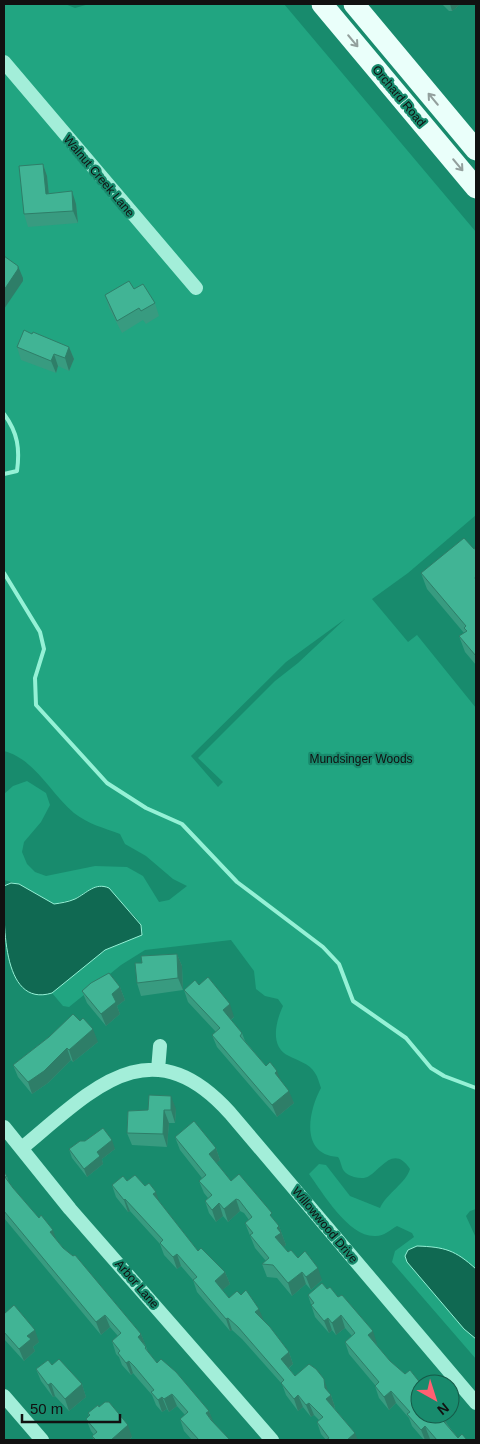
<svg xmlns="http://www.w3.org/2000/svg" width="480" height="1444" font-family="Arial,sans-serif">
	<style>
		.green { fill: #21a581; fill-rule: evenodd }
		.water { fill: #106952; stroke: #95f1d6 }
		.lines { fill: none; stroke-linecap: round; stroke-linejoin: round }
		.stream { stroke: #95f1d6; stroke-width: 4 }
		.minor { stroke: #a3eed9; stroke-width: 14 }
		.primary { stroke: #eafffa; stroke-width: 21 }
		.wall { fill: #389b80 }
		.shaded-wall { fill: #2e7e68 }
		.building { fill: #41b495; stroke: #2e7e68 }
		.oneway { stroke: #93a09d }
		.labels { text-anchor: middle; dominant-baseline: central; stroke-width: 4.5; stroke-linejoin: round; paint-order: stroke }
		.street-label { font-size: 12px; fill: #111; stroke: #188b6d }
		.park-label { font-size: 12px; fill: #111; stroke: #188b6d }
	</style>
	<rect width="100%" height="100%" fill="#188b6d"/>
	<path class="green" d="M4 4H65L75 8 89 4H284L476 232V515L408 573 372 599 408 642 417 635 476 708V1209L470 1211 466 1216 476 1238V1359L392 1262 395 1251 414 1237 412 1233 397 1226C390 1230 384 1236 376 1236 349 1238 323 1193 309 1174L319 1164 326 1165 350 1196 380 1208C387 1193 406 1183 410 1169 394 1144 381 1169 369 1176 365 1179 359 1178 354 1177 351 1176 346 1174 344 1171 341 1167 341 1161 338 1157 300 1155 308 1112 321 1088 319 1083 318 1077 315 1073 309 1063 298 1061 289 1056 269 1047 276 1021 283 1006L278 999 265 996 256 989 254 971 231 940 145 950 121 965 69 1007 63 1006 52 993 105 950 142 935C147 915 106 896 92 888L74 899 54 904 19 884 4 880V794L13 786 27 781 46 793 50 805 41 822 24 842 22 852 27 864 35 872 46 876 95 866 127 867 143 876 159 902 169 900 187 886 173 879 146 856 125 844 120 834C104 828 88 824 74 813 51 794 35 759 4 751ZM345 619 298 663 275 681 198 758 223 782 218 787 191 756 286 662Z"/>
	<path class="water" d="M11 883 19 884 54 904C61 903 68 902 75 899 87 893 95 882 109 888L141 925 142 935 105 950 52 993C0 1009 4 917 4 886Z
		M417 1246C445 1247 455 1250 476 1269V1339L464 1329 407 1262 405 1256 408 1250Z"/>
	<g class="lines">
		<path class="stream" d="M4 414C18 433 20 449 17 471L4 474
			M4 573 40 632 44 649 35 678 36 705 107 783 146 808 182 824 237 882 323 947 339 964 353 1001 406 1038 431 1068 444 1076 476 1088"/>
		<path class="minor" d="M4 62 196 288
			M158 1070 160 1046
			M4 1127 70 1209 272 1440
			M22 1148C91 1091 150 1024 230 1113L476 1403
			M4 1396 42 1440"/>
		<path class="primary" d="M322 4 476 188
			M354 4 476 150"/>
	</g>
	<path class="wall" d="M442 4H461L452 11H449Z
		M43 164 47 176 49 194 76 204 78 223 28 227 24 214Z
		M134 289 155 303 159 316 146 324 143 320 122 333 109 308 105 295Z
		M17 347H69L74 359 69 371 58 366 56 373 21 360Z
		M476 548V665L465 652 459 636 464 633 427 589 421 573 474 549Z
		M177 954 182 966 183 990 141 996 137 983 142 963Z
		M199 985 234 1017 231 1020 242 1033 245 1041 266 1066 281 1081 294 1103 277 1117 217 1047 212 1035 216 1032 188 1002 184 990Z
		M120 987 125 1000 117 1006 120 1014 106 1026 87 1003 82 991Z
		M49 1037 98 1042 73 1062 71 1060 48 1083 32 1094 18 1077 13 1065Z
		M176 1109 175 1123H169L167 1147 132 1145 127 1133 128 1111Z
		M175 1137 216 1148 220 1160 216 1163 231 1181 274 1220 279 1226 286 1245 283 1247 288 1252 298 1258 322 1280 311 1290 306 1284 292 1296 277 1278 267 1277 262 1264 266 1261 255 1248 245 1223 249 1220 244 1213 240 1211 228 1222 223 1216 216 1222 209 1213 205 1201 208 1198 204 1193 199 1181 202 1178 180 1150Z
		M85 1141 115 1149 102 1159 103 1164 87 1177 72 1158 69 1149Z
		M4 1172 7 1176 9 1183 13 1188 63 1248 141 1334 148 1352 157 1363 209 1411 213 1423 230 1440H192L184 1431 180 1419 185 1415 177 1406 169 1412 167 1409 162 1412 156 1405 152 1395 138 1379 133 1373 131 1375 122 1365 119 1357 116 1354 112 1341 118 1336 110 1327 101 1335 4 1218Z
		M127 1181 160 1203 198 1251 225 1272 230 1284 222 1290 229 1298 263 1320 289 1352 293 1364 289 1368 295 1376 328 1392 331 1395 335 1407 334 1408 355 1433 326 1440 321 1434 317 1422 319 1420 314 1415 311 1417 303 1407 298 1411 286 1395 282 1384 242 1339 232 1330 230 1331 197 1292 193 1280 181 1266 177 1269 164 1255 160 1244 130 1211 128 1212 116 1197 112 1185Z
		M322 1283 377 1344H376L420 1414H443L447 1424 458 1438 467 1440H431L430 1439 428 1440H424L412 1426 409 1418 396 1403 389 1410 379 1398 375 1386V1385L349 1354 345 1342 352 1336 345 1328 336 1335 332 1330 329 1333 315 1317 308 1295Z
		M4 1314 39 1342 33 1347 35 1351 24 1361 4 1339Z
		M52 1365 82 1384 86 1397 69 1411 55 1396 53 1397 41 1381 36 1369Z
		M99 1407 132 1437 129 1440H94L92 1436 94 1435 91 1431 86 1419 89 1416 88 1413Z"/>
	<path class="shaded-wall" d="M450 4H461L452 11Z
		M43 164 47 176 50 206 46 194Z
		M72 191 76 204 78 223 73 211Z
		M18 266 23 278V281L4 309V290Z
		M69 347 74 359 69 371 65 358Z
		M54 354 58 366 56 373 51 361Z
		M177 954 182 966 183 990 178 978Z
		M120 987 125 1000 117 1006 120 1014 106 1026 101 1014 112 994Z
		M230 1004 234 1017 227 1023 223 1010Z
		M93 1029 98 1042 73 1062 69 1050Z
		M67 1048 71 1060 48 1083 32 1094 28 1082Z
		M277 1071 282 1083 275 1073Z
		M289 1091 294 1103 277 1117 272 1105Z
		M171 1096 176 1109 175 1123 171 1110Z
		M164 1110 169 1123 167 1147 163 1134Z
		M112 1140 115 1149 102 1159 103 1164 87 1177 84 1169 97 1152Z
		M216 1148 220 1160 213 1166 209 1154Z
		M156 1192 160 1204 153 1194Z
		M125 1199 130 1211 128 1212 124 1200Z
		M236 1199 240 1211 228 1222 224 1209Z
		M219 1203 223 1216 216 1222 212 1210Z
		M279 1226 286 1245 280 1250 275 1237 277 1228Z
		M53 1230 57 1242 50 1232Z
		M177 1254 181 1266 177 1269 173 1257Z
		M318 1268 322 1280 311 1290 306 1277Z
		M225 1272 230 1284 219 1293 215 1281Z
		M302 1272 306 1284 292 1296 288 1283Z
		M259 1309 264 1321 255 1312Z
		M105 1315 110 1327 101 1335 96 1322Z
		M341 1315 345 1328 336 1335 332 1323Z
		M228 1318 232 1330 230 1331 226 1319Z
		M328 1318 332 1330 329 1333 324 1321Z
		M35 1330 39 1342 33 1347 35 1351 24 1361 19 1349 27 1336Z
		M373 1331 377 1344 373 1347 368 1335Z
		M141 1334 146 1346 138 1337Z
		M289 1352 293 1364 285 1371 281 1359Z
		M129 1361 133 1373 131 1375 126 1363Z
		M324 1379 328 1391 329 1396 331 1395 335 1407 330 1411 326 1399Z
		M51 1383 55 1396 53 1397 48 1385Z
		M82 1384 86 1397 69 1411 65 1399Z
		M391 1391 396 1403 389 1410 384 1397Z
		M172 1394 177 1406 169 1412 164 1399Z
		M298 1395 303 1407 298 1411 294 1399Z
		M162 1397 167 1409 162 1412 158 1400Z
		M309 1403 314 1415 311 1417 306 1405Z
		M209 1411 214 1423 206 1413Z
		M440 1414H443L447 1424 438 1415Z
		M128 1425 132 1437 129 1440H111Z
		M425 1426 430 1439 428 1440H425L421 1430Z
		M355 1433 358 1440H347Z"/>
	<path class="building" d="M43 164 46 194 72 191 73 211 24 214 19 166Z
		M4 256 18 266V269L4 290Z
		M129 281 134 289 143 284 155 303 141 311 139 308 117 321 105 295Z
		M24 330 32 334 33 332 69 347 65 358 54 354 51 361 17 347Z
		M464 538 474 549 476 548V576L475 578 476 580V656L459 636 467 631 464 628 466 626 421 573Z
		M177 954 178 978 137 983 135 963H142L141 956Z
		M109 973 120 987 112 994 116 1002 101 1014 82 991 91 983Z
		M208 977 230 1004 223 1010 242 1033 240 1036 266 1066 270 1062 277 1071 275 1073 289 1091 272 1105 212 1035 220 1028 184 990 195 980 199 985Z
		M73 1014 80 1021 83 1018 93 1029 69 1050 67 1048 44 1071 28 1082 13 1065 49 1037Z
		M149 1095 171 1096V1110H164L163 1134 127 1133 128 1111 148 1110Z
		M194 1121 216 1148 209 1154 223 1171 231 1181 239 1174 272 1213 270 1215 279 1226 277 1228 281 1233 275 1237 288 1252 291 1250 298 1258 305 1251 318 1268 306 1277 302 1272 288 1283 273 1265 262 1264 269 1258 250 1235 253 1233 245 1223 252 1217 239 1200 236 1199 224 1209 219 1203 212 1210 205 1201 212 1195 199 1181 206 1175 175 1137Z
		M103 1128 112 1140 97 1152 100 1156 84 1169 69 1149 80 1141H85Z
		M4 1172 7 1176 5 1177 13 1188 39 1218 41 1215 53 1230 50 1232 63 1248 73 1256 75 1255 141 1334 138 1337 146 1347 145 1348 157 1363 161 1359 176 1372 209 1411 206 1413 211 1420 230 1440H199L180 1419 188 1412 172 1394 164 1399 162 1397 158 1400 151 1392 154 1390 134 1366 129 1361 126 1363 118 1353 120 1351 112 1341 121 1333 105 1315 96 1322 4 1211Z
		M135 1175 145 1186 149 1183 156 1192 153 1194 158 1200 198 1251 201 1248 225 1272 215 1281 229 1298 237 1291 241 1295 246 1290 259 1309 255 1312 270 1327 289 1352 281 1359 295 1376 309 1364 316 1369 324 1379 325 1388 331 1395 326 1399 355 1433 347 1440H326L329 1438 317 1422 323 1417 309 1403 306 1405 298 1395 294 1399 281 1383 284 1380 238 1327 228 1318 226 1319 193 1280 197 1277 177 1254 173 1257 160 1243 163 1240 125 1199 124 1200 112 1185 123 1176 127 1181Z
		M322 1283 327 1289 330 1287 338 1297 342 1295 373 1331 368 1335 390 1361 405 1374 410 1370 421 1384H420V1414H440L438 1415 458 1438 462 1434 467 1440H437L425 1426 421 1430 407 1414 410 1412 391 1391 384 1397 375 1386 379 1382 345 1342 355 1333 341 1315 332 1323 328 1318 324 1321 311 1305 314 1303 308 1295Z
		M14 1305 35 1330 27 1336 31 1339 19 1349 4 1332V1314Z
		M59 1359 82 1384 65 1399 51 1383 48 1385 36 1369 48 1360 52 1365Z
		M105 1402H109L128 1425 111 1440H96L92 1436 97 1432 86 1419 90 1415 88 1413 98 1405 99 1407Z"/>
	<defs><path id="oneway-shaft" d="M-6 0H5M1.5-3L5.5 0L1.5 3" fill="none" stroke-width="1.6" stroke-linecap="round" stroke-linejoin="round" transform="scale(1.25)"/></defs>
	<g class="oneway">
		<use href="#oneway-shaft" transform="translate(353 41) rotate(50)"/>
		<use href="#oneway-shaft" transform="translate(433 99) rotate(-130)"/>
		<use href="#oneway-shaft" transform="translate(458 165) rotate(50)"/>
	</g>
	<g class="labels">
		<g class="street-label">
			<text transform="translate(399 96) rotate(50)">Orchard Road</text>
			<text transform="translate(99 176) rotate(50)">Walnut Creek Lane</text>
			<text transform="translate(325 1225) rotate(50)">Willowwood Drive</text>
			<text transform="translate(137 1284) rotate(49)">Arbor Lane</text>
		</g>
		<g class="park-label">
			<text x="361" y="759">Mundsinger Woods</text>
		</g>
	</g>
	<rect width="480" height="1444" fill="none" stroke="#111111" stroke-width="10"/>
	<g transform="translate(435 1399) rotate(141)"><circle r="24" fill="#188b6d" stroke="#155a48"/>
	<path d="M0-4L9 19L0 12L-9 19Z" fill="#ff6072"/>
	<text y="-8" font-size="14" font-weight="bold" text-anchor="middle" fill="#111111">N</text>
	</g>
	<path d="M22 1414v8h98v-8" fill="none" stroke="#111111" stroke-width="2.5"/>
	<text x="30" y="1414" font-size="15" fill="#111111" stroke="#188b6d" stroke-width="4" paint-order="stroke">50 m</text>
</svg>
